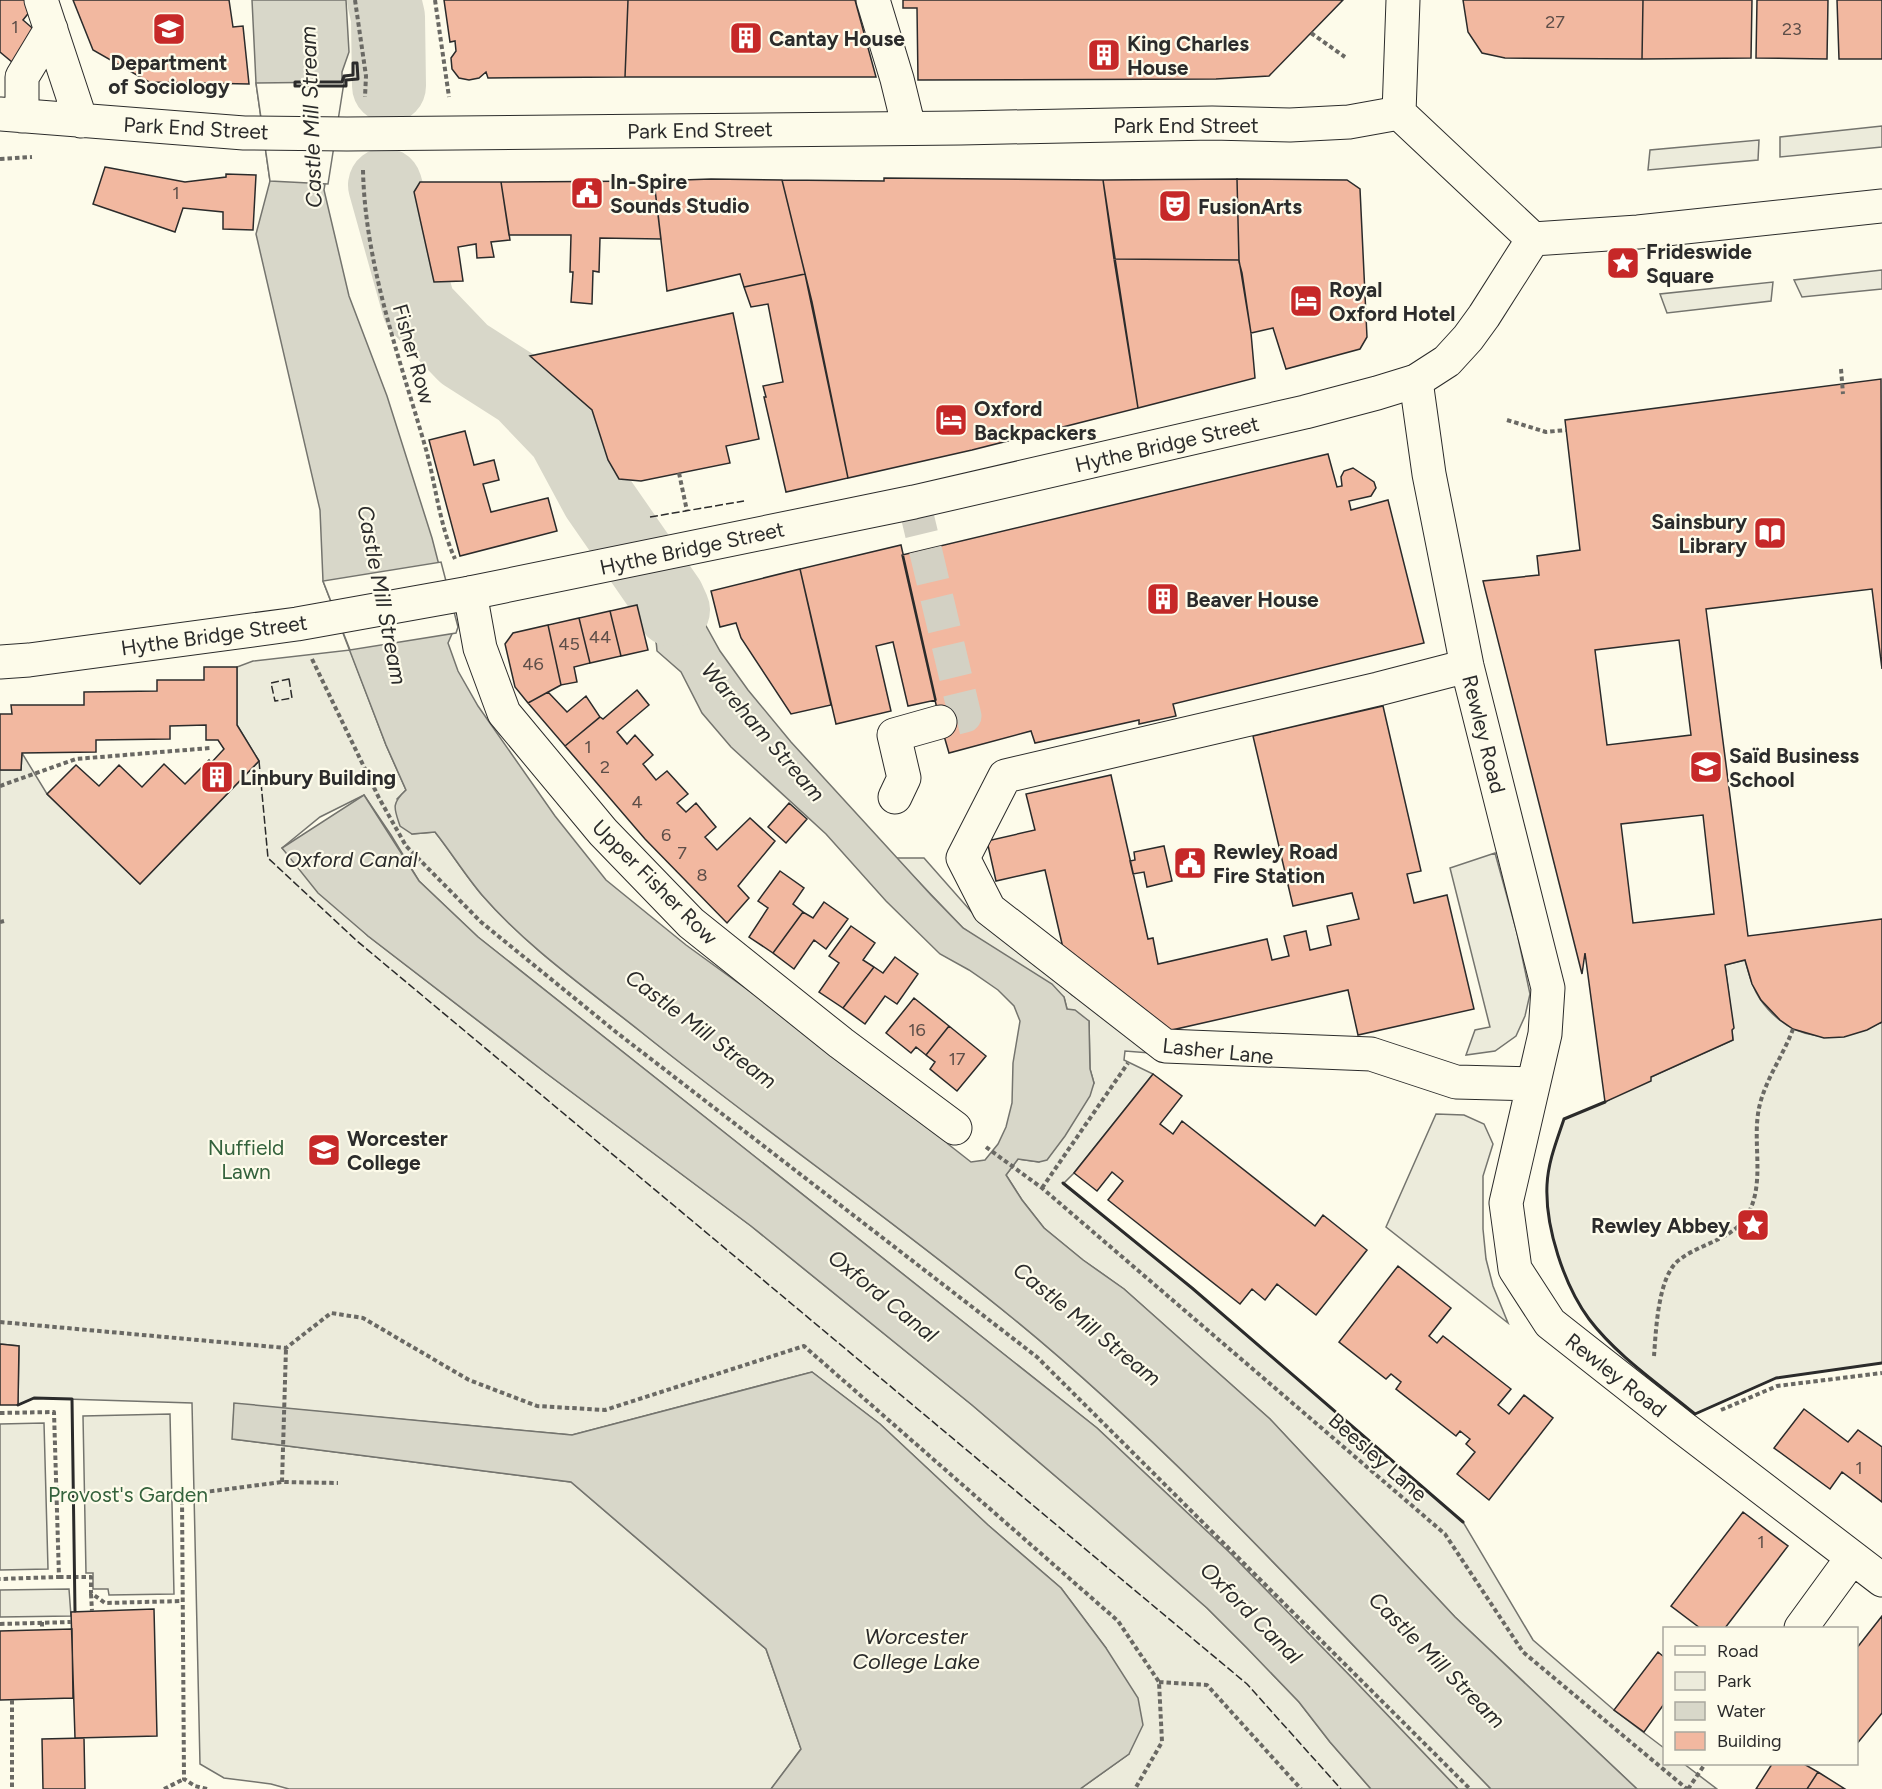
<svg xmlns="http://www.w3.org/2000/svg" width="1882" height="1789" font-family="Figtree,sans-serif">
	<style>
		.green { fill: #ecebdb; stroke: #74746e; stroke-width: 1.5 }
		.water { fill: #d8d7c9; stroke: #74746e; stroke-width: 1.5 }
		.pier { fill: #fdfbea; stroke: #74746e; stroke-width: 1.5 }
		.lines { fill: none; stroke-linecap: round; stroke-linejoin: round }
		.river { stroke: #d8d7c9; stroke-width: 74 }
		.building { fill: #f2b8a0; stroke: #2b2b2b; stroke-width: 1.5; fill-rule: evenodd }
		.minor-tunnel { stroke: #d3d1c4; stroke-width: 33; stroke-dasharray: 33 16; stroke-linecap: butt }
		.minor-casing { stroke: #2b2b2b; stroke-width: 35 }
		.major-casing { stroke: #2b2b2b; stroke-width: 35 }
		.path { stroke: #6a6964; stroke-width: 4; stroke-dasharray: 4.5 3; stroke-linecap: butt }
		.minor { stroke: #fdfbea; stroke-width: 33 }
		.major { stroke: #fdfbea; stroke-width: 33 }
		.fence { stroke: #2b2b2b; stroke-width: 1.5; stroke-dasharray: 8 3; stroke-linecap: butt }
		.wall { stroke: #2b2b2b; stroke-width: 3 }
		.labels { text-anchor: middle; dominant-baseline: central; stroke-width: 4.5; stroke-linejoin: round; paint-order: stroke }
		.number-label { font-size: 18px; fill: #5d4e48 }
		.poi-label { font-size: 21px; font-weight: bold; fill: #2b2b2b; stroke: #fdfbea; text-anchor: start }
		.street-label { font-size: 21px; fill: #2b2b2b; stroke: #fdfbea }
		.park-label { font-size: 21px; fill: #34623c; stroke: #fdfbea }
		.water-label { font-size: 22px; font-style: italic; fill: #2b2b2b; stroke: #fdfbea }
	</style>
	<rect width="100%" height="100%" fill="#fdfbea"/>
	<path class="green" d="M1882 126V147L1780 157V137Z
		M1759 140 1758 160 1648 170 1650 150Z
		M1882 270V289L1802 297 1794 280Z
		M1773 282 1771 301 1667 313 1660 294Z
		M350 650 386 745 406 790 397 799 412 834 435 832C451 852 465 875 482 895 527 947 586 988 640 1031 763 1129 893 1220 1015 1320 1187 1461 1336 1630 1491 1789H1458L1354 1680 1229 1552 1097 1428 478 937 419 881 391 835 364 795 320 817 282 848 368 936 546 1073 751 1226 972 1405 1094 1509 1207 1608 1247 1648 1299 1702 1330 1742 1371 1789H1080L1129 1754 1106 1648 1061 1588 988 1525 880 1424 812 1372 572 1435 234 1404 233 1439 571 1482 766 1649 801 1749 771 1789H289L271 1784 224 1778 200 1764 192 1403 34 1398 18 1405 19 1346 0 1344V770H21L22 753 47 794 140 884 259 761 237 725V667L253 661Z
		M1495 853 1517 933 1530 994 1525 1016 1516 1036 1495 1051 1466 1055 1475 1030 1490 1027 1450 868Z
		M896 858H924L976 917 1050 969 1072 995 1163 1054 1125 1051 1124 1060 1153 1074 1074 1173 1063 1184 1192 1288 1463 1522 1533 1640 1614 1710 1664 1748V1764H1684L1717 1789H1637L1455 1617 1270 1419 1124 1289 1083 1260 1044 1228 1022 1200 1006 1175 1018 1159 1039 1162 1094 1083 1090 1069 1089 1021 1067 1009 1064 997 963 928Z
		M1745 960C1749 974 1752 987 1760 999 1791 1043 1838 1045 1882 1022V1363L1776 1378 1695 1414C1659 1384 1618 1356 1589 1319 1564 1285 1545 1227 1547 1185 1548 1162 1557 1140 1564 1119L1605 1102 1651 1077 1733 1040 1732 1030 1733 1028 1725 965Z
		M1436 1114 1464 1115 1484 1124 1493 1144 1483 1176V1229L1486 1259 1493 1286 1508 1323 1386 1227Z
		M170 1414 174 1594 109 1595 108 1589H93V1573H86L83 1416Z
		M44 1423 48 1569 0 1570V1424Z
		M69 1589 71 1616 0 1617V1590Z"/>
	<path class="water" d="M252 0H346L349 52 342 72V82L324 190 349 296 387 396 432 538 455 627 448 643 458 671 478 706 555 816 606 880 686 945 835 1053 916 1108 948 1144 971 1162 985 1160 998 1144 1006 1127 1012 1103 1013 1063 1020 1021 1014 1006 998 990 969 970 940 954 886 901 826 834 731 747 702 713 681 672 657 651C655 609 615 564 591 529L650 517 700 598 705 624 720 651 748 690 791 742 931 895 963 928 1052 984 1064 997 1067 1009 1075 1010 1089 1021 1090 1069 1094 1083 1090 1096 1065 1136 1047 1160 1039 1162 1018 1159 1006 1175 1022 1200 1044 1228 1083 1260 1124 1289 1270 1419 1455 1617 1637 1789H1491C1336 1630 1187 1461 1015 1320 893 1220 763 1130 640 1031 586 988 527 947 482 895 465 875 451 852 435 832L412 834 400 826C394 808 391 804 406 790L386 745 323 581 320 510 256 234 270 181 256 83Z
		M364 795 419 881 478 937 1097 1428 1229 1552 1354 1680 1458 1789H1371L1330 1742 1299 1702 1247 1648 1207 1608 1094 1509 972 1405 751 1226 546 1073 368 936 318 893 282 848Z
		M812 1372 880 1424 988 1525 1061 1588 1106 1648 1138 1698 1143 1725 1129 1754 1080 1789H771L801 1749 766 1649 571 1482 232 1439 234 1403 572 1435Z"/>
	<path class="pier" d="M345 76 328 184 270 181 256 83 342 82Z
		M650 517 654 525 694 590 640 601 591 529Z
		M441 562 458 627 456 633 350 650 323 581Z"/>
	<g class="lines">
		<path class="river" d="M384 0 388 17 389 86
			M385 185 419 307 464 354 522 391 564 435 598 498 668 599 673 610"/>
	</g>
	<path class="building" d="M0 0H33L35 5 23 20 38 33 12 62 0 52Z
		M73 0H229L233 27 243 26 249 84 149 82 93 50Z
		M444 0H628L625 77 488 78 486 72 479 78 469 80 459 78 452 69 451 58 456 51 455 41 450 42Z
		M628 0H855L876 77H625Z
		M903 0H1343L1269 76 1216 79 918 80 917 8H903Z
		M1463 0H1643L1642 59 1505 58 1482 53 1468 32Z
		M1643 0H1752L1751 58 1642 59Z
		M1757 0H1828L1827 59 1756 58Z
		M1837 0H1882V59H1839Z
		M105 167 185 182 226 177V174L256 175 253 230 223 229V212L183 208 175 232 93 204Z
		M884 178 1103 180 1138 408 972 450 848 478 812 302 782 180 884 181Z
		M711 179 782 180 805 274 744 287 740 274 667 291 654 181Z
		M1237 179 1347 180 1360 189 1367 337 1360 349 1286 369 1273 328 1251 333 1242 273 1239 262Z
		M1237 179 1239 260 1114 259 1103 180Z
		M654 181 661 239 600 238 599 272 593 271 592 304 571 302 573 272H570L571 235H509L501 182Z
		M420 182H501L510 240 491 242 494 257 477 258 476 244 458 247 463 281 434 282 414 192Z
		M1114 259 1239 260 1251 333 1255 378 1138 408Z
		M805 274 848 478 786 492 764 397H766L763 386 783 382 768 304 751 307 744 287Z
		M733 313 759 439 726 446 730 463 641 481 619 479 608 460 592 410 530 356Z
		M1881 379 1882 669 1872 589 1706 609 1748 936 1882 919V1022L1867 1030 1844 1037 1824 1038 1793 1029 1780 1020 1761 1000 1752 984 1745 960 1725 965 1734 1028 1732 1030 1733 1040 1651 1077V1081L1605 1102 1585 953 1582 974 1483 581 1539 575 1537 556 1580 550 1565 420ZM1679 640 1691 735 1607 745 1595 650ZM1703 815 1714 914 1633 923 1621 824Z
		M465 431 474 465 494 460 499 480 483 484 491 512 548 498 557 531 460 556 429 440Z
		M1328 454 1337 487 1342 486 1341 477 1344 471 1353 468 1374 482 1376 488 1371 496 1349 501 1351 510 1388 500 1424 643 1173 704 1176 716 1139 724V720L1035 743 1031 731 949 753 940 722 902 555Z
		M901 545 936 700 908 706 893 642 876 646 891 711 836 724 800 569Z
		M800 569 831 705 791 714 741 638 736 623 720 627 711 591Z
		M637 605 648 650 621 656 610 611Z
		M610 611 621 656 590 663 579 618Z
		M579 618 590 663 574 667 577 682 561 685 548 625Z
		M548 625 561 685 528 703 515 687 505 644 513 633Z
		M204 667H237V725L259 761 140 884 47 794 76 765 99 786 119 765 142 787 164 764 185 784 209 760 211 763 224 749 218 740H206V725L170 726V739L96 740V752L22 753 21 770H0V714H12L11 705H84V692L157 691V680H204Z
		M637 690 649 705 617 732 627 744 635 735 653 755 643 764 656 780 667 771 688 794 677 803 686 812 696 803 716 827 705 837 717 850 750 818 775 841 738 886 749 898 727 923 645 839 565 746 600 717 603 719Z
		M548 692 567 712 586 696 600 717 565 746 528 703Z
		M1383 706 1421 871 1407 874 1414 903 1447 895 1474 1009 1358 1035 1348 990 1172 1030 1168 1040 1066 961 1045 870 996 881 987 841 1035 830 1026 794 1111 775 1148 939 1153 938 1158 964 1267 939 1272 960 1289 956 1284 936 1306 931 1310 950 1331 945 1327 926 1359 919 1352 893 1293 906 1253 736Z
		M789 803 807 819 786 843 768 827Z
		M1164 846 1172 881 1147 887 1144 872 1133 874 1130 861 1135 860 1134 852Z
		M780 871 804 888 793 904 803 912 773 953 749 937 768 908 758 901Z
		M824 902 848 919 826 949 814 940 794 969 773 953 803 912 813 918Z
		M851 926 875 943 863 960 874 967 843 1008 819 992 839 963 829 956Z
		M895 957 918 974 897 1004 885 996 865 1024 843 1008 874 967 883 973Z
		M914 998 949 1026 926 1055 916 1047 911 1053 886 1033Z
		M949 1026 986 1056 957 1091 930 1069 935 1062 926 1055Z
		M1153 1074 1182 1096 1160 1124 1173 1134 1182 1121 1315 1226 1323 1215 1367 1250 1316 1315 1277 1284 1265 1300 1252 1289 1240 1304 1108 1200 1123 1181 1112 1172 1097 1191 1074 1173Z
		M1398 1266 1451 1308 1429 1336 1437 1343 1443 1336 1511 1389 1498 1405 1509 1414 1524 1395 1553 1418 1489 1500 1457 1474 1475 1452 1466 1444 1470 1439 1460 1431 1456 1436 1396 1389 1401 1382 1391 1374 1386 1379 1339 1342Z
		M0 1344 19 1346 18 1405H0Z
		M1804 1409 1848 1442 1858 1430 1882 1447V1502L1842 1472 1830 1489 1774 1448Z
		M1743 1512 1788 1546 1725 1628H1700L1671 1606Z
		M154 1609 157 1736 75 1738 71 1612Z
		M1882 1616V1713L1856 1745V1649Z
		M72 1629 73 1698 0 1700V1631Z
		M1658 1652 1664 1657V1704L1644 1732 1614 1710Z
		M84 1738 85 1789H43L42 1739Z
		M1772 1764H1804L1818 1772 1807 1789H1756Z
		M1818 1772 1845 1789H1807Z"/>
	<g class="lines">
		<path class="minor-tunnel" d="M914 502 965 716 940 722"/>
		<defs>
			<path id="minor" d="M41 0 81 121
				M873 0 897 79 909 128
				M0 114 244 133 347 134 961 128 1212 123 1290 125 1349 122 1399 113
				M22 116V77L51 29
				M1416 381 1429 474 1467 666 1548 988 1545 1034 1506 1203 1515 1269 1550 1323 1682 1427 1882 1580
				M470 593 480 648 504 713 603 832 691 923 841 1043 955 1128
				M1467 666 1378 689 1005 776 963 858 989 909 1165 1046 1371 1054 1456 1082 1533 1084
				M895 797 904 778 894 735 940 722
				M1801 1628 1852 1558"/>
			<path id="major" d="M1403 0 1399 113 1533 239 1638 232 1882 206
				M0 662 29 660 297 624 470 593 914 502 1305 412 1377 393 1416 381 1447 361 1468 338 1484 316 1533 239"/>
		</defs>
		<use href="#minor" class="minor-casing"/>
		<use href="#major" class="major-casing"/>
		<path class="path" d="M355 0 366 76 365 97
			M435 0 449 97
			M1311 33 1345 57
			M0 159 32 157
			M363 170C365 267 401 361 427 453 436 488 440 526 455 559
			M1841 369 1843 394
			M1507 420 1546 432 1566 430
			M679 473 687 511
			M312 659 379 798 406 846 481 922 616 1032 1037 1357 1470 1789
			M0 786 76 759 210 748
			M0 922 4 921
			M986 1147 1042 1188 1445 1534 1523 1652 1687 1789
			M1042 1188 1128 1063
			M0 1322 286 1348 331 1313 363 1318 469 1380 537 1406 605 1410 804 1346 1118 1621 1159 1682 1162 1742 1135 1789
			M1654 1356C1656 1330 1658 1276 1679 1260 1702 1242 1735 1240 1749 1212 1765 1180 1752 1142 1759 1108 1765 1080 1783 1056 1793 1029
			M1721 1410 1777 1386 1882 1373
			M0 1413 54 1412 59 1577 0 1579
			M282 1482 286 1348
			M59 1577H91V1593L105 1603 182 1601
			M91 1594 92 1611
			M42 1622V1629
			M0 1624 71 1622
			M1159 1682 1207 1685 1301 1789
			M12 1700V1789
			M164 1789 184 1779
			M207 1789 195 1786 184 1779 182 1495 282 1482 338 1483
			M1688 1789 1705 1764"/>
		<use href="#minor" class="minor"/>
		<use href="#major" class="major"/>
		<path class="fence" d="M650 517 744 501
			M289 679 292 698 275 701 271 683Z
			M259 761 268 858 357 941 1247 1684 1341 1789"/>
		<path class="wall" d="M353 63H357L358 79 346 80V86H295V82H342L344 76 353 75Z
			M1605 1102 1564 1119C1557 1140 1548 1162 1547 1185 1545 1227 1564 1285 1589 1319 1617 1356 1659 1384 1695 1414L1776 1378 1882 1363
			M1063 1183 1192 1288 1463 1522
			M18 1405 34 1398 72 1399 75 1611"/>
	</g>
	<defs>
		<symbol id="university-square" viewBox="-11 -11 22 22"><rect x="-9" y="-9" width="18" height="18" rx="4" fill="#c62828" stroke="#fdfbea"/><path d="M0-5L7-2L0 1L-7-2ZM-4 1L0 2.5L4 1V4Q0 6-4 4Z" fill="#fff"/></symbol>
		<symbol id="building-square" viewBox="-11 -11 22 22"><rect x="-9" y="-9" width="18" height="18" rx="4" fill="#c62828" stroke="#fdfbea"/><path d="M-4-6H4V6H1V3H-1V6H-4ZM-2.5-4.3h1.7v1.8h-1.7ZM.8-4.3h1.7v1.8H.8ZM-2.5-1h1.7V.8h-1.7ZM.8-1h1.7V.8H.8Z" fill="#fff"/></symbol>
		<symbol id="civic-square" viewBox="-11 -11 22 22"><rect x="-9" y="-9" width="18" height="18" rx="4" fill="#c62828" stroke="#fdfbea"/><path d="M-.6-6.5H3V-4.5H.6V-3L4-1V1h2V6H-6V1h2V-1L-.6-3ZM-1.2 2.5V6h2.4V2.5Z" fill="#fff"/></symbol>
		<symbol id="theatre-square" viewBox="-11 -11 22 22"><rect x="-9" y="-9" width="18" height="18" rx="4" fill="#c62828" stroke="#fdfbea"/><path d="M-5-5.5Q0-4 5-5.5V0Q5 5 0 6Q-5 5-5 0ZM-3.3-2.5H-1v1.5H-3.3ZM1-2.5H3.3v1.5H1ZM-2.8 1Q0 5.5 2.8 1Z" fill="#fff"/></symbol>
		<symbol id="sight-square" viewBox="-11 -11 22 22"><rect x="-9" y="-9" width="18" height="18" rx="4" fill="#c62828" stroke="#fdfbea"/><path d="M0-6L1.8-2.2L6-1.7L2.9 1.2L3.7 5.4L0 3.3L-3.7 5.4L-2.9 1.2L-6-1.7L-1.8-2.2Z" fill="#fff"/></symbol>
		<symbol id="hotel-square" viewBox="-11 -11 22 22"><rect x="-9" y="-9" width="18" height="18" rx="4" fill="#c62828" stroke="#fdfbea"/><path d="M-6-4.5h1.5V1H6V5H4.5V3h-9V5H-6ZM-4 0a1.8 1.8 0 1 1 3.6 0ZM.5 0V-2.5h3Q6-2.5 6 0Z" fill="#fff"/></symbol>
		<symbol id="library-square" viewBox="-11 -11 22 22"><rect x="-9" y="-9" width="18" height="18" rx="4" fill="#c62828" stroke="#fdfbea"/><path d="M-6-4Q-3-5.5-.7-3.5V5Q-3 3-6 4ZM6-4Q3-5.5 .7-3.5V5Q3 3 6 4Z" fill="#fff"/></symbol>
	</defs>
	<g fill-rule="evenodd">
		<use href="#university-square" x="150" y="10" width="38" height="38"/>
		<use href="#building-square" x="727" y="19" width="38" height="38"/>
		<use href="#building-square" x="1085" y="36" width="38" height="38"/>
		<use href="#civic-square" x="568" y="174" width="38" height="38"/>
		<use href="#theatre-square" x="1156" y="187" width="38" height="38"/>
		<use href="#sight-square" x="1604" y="244" width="38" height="38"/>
		<use href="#hotel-square" x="1287" y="282" width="38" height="38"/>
		<use href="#hotel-square" x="932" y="401" width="38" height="38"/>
		<use href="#library-square" x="1751" y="514" width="38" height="38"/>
		<use href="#building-square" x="1144" y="580" width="38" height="38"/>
		<use href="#university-square" x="1687" y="748" width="38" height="38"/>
		<use href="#building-square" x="198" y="758" width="38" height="38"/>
		<use href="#civic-square" x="1171" y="844" width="38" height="38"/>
		<use href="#university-square" x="305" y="1131" width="38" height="38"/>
		<use href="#sight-square" x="1734" y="1206" width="38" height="38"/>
	</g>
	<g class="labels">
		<g class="number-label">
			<text x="1555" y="22">27</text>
			<text x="15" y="27">1</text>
			<text x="1792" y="29">23</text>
			<text x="176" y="193">1</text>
			<text x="600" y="637">44</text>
			<text x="569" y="644">45</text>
			<text x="533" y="664">46</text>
			<text x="588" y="747">1</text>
			<text x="605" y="767">2</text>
			<text x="637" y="802">4</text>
			<text x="666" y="835">6</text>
			<text x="682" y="853">7</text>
			<text x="702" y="875">8</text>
			<text x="917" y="1030">16</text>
			<text x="957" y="1059">17</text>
			<text x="1859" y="1468">1</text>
			<text x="1761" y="1542">1</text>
		</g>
		<g class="poi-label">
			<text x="769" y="38">Cantay House</text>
			<text x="1127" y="43">King Charles<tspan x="1127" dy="24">House</tspan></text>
			<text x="169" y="62" text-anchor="middle">Department<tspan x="169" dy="24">of Sociology</tspan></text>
			<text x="610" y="181">In-Spire<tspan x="610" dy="24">Sounds Studio</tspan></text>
			<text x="1198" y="206">FusionArts</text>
			<text x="1646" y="251">Frideswide<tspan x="1646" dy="24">Square</tspan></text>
			<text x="1329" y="289">Royal<tspan x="1329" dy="24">Oxford Hotel</tspan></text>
			<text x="974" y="408">Oxford<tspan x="974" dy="24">Backpackers</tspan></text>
			<text x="1747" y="521" text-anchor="end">Sainsbury<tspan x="1747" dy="24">Library</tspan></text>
			<text x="1186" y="599">Beaver House</text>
			<text x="1729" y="755">Saïd Business<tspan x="1729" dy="24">School</tspan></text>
			<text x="240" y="777">Linbury Building</text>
			<text x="1213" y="851">Rewley Road<tspan x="1213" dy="24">Fire Station</tspan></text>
			<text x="347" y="1138">Worcester<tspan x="347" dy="24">College</tspan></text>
			<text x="1730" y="1225" text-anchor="end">Rewley Abbey</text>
		</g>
		<g class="street-label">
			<text x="1186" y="125">Park End Street</text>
			<text transform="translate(196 128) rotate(3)">Park End Street</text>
			<text transform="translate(700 130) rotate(-1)">Park End Street</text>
			<text transform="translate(414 354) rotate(74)">Fisher Row</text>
			<text transform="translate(1167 444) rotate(-13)">Hythe Bridge Street</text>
			<text transform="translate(692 548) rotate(-12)">Hythe Bridge Street</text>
			<text transform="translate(214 635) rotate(-8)">Hythe Bridge Street</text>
			<text transform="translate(1484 734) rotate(76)">Rewley Road</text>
			<text transform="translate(655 882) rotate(45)">Upper Fisher Row</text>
			<text transform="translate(1218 1051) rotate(6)">Lasher Lane</text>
			<text transform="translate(1616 1375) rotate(38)">Rewley Road</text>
			<text transform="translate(1378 1457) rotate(41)">Beesley Lane</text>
		</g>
		<g class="park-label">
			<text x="246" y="1147">Nuffield<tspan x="246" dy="24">Lawn</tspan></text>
			<text x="128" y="1494">Provost's Garden</text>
		</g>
		<g class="water-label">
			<text transform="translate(311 117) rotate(-92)">Castle Mill Stream</text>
			<text transform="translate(382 595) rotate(79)">Castle Mill Stream</text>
			<text transform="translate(763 732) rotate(49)">Wareham Stream</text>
			<text x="351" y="859">Oxford Canal</text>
			<text transform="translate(701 1029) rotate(37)">Castle Mill Stream</text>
			<text transform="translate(883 1296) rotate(39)">Oxford Canal</text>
			<text transform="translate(1087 1324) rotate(39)">Castle Mill Stream</text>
			<text transform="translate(1251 1613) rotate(45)">Oxford Canal</text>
			<text x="916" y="1636">Worcester<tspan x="916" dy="25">College Lake</tspan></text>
			<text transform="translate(1437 1660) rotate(45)">Castle Mill Stream</text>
		</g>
	</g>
	<rect x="1663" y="1627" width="195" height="138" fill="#fdfbea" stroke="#a9a89e" stroke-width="1.5"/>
	<rect x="1675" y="1646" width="30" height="9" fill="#fdfbea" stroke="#a9a89e" stroke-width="1.5"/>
	<text x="1717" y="1657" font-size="18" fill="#2b2b2b">Road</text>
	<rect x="1675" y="1672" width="30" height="18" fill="#ecebdb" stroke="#a9a89e" stroke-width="1.5"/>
	<text x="1717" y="1687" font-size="18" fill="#2b2b2b">Park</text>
	<rect x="1675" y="1702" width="30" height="18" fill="#d8d7c9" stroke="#a9a89e" stroke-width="1.5"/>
	<text x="1717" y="1717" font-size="18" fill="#2b2b2b">Water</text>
	<rect x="1675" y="1732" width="30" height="18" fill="#f2b8a0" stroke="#a9a89e" stroke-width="1.5"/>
	<text x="1717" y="1747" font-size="18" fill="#2b2b2b">Building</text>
</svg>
